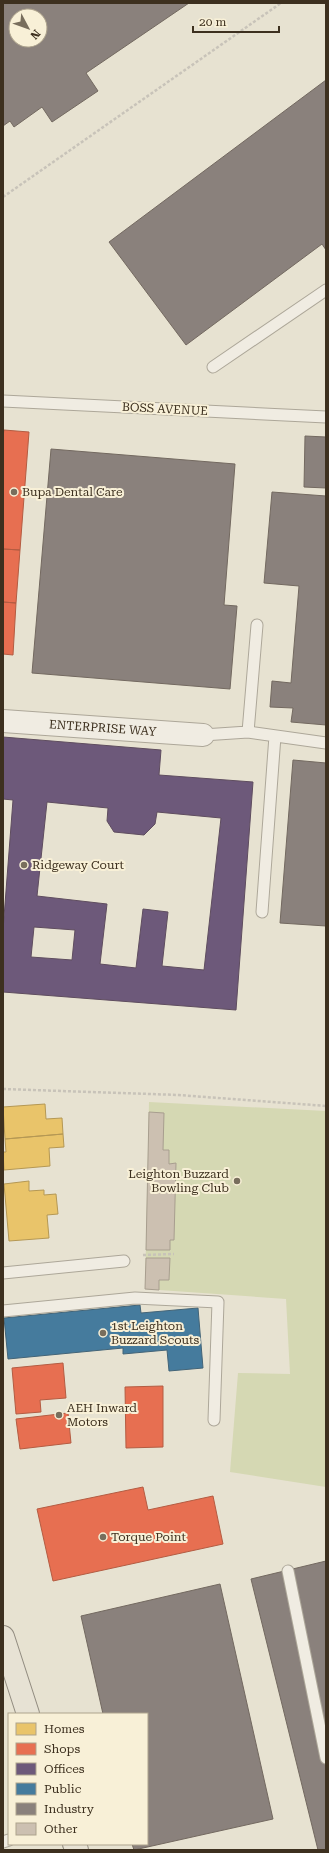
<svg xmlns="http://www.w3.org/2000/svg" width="329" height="1853" font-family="'Roboto Serif',serif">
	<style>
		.grass { fill: #d5d8b3 }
		.homes { fill: #e9c46a; stroke: #b59854 }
		.shops { fill: #e76f51; stroke: #b45c42 }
		.offices { fill: #6d597a; stroke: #5f4d5f; fill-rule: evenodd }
		.public { fill: #457b9d; stroke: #436477 }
		.industry { fill: #8a817c; stroke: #736960; fill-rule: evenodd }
		.building { fill: #ccc0b1; stroke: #a89e8f }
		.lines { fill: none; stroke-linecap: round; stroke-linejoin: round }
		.lane-casing { stroke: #ada799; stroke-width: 13 }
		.street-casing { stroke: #ada799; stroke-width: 24 }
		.primary-casing { stroke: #928c80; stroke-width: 24 }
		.path { stroke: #c8c3b9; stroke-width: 2.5; stroke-dasharray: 3 2; stroke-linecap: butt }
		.lane { stroke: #f0ece2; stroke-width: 11 }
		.street { stroke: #f0ece2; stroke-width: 22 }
		.primary { stroke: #e7e2d4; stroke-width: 22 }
		.poi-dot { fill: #786e5d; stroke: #f8f0d7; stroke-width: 1.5 }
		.labels { text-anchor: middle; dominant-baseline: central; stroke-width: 4; stroke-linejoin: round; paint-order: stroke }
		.street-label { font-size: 12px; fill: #3d301f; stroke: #f8f0d7 }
		.poi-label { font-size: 12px; fill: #3d301f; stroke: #f8f0d7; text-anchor: start }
	</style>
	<rect width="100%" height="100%" fill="#e7e2d1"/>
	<path class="grass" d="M149 1102 326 1111V1487L230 1472 238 1373 290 1374 286 1299 145 1289Z"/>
	<path class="homes" d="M45 1104 46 1119 62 1118 63 1134 5 1139 3 1107Z
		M63 1134 64 1147 49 1148 50 1166 4 1170 3 1152H6L5 1139Z
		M29 1181V1191L44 1190V1195L56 1194 58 1214 47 1215 49 1238 9 1241 4 1184Z"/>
	<path class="shops" d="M4 430 29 432 20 550 3 549V436Z
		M3 549 20 550 16 603 3 602Z
		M3 602 16 603 13 655 3 654Z
		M63 1363 66 1398 40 1400 41 1412 16 1414 12 1368Z
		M163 1386V1447L126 1448 125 1387Z
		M68 1413 71 1443 20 1449 16 1419Z
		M143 1487 148 1510 213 1496 223 1544 53 1581 37 1509Z"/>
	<path class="offices" d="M3 737 161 750 159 775 253 782 236 1010 3 992V930L13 800 3 799ZM47 802 108 808 107 821 114 832 144 835 155 824 157 812 221 818 204 970 162 966 168 912 143 909 136 968 100 964 107 904 37 896ZM34 927 75 930 72 960 31 957Z"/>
	<path class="public" d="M140 1305 141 1313 198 1308 203 1368 169 1371 167 1350 123 1354V1348L8 1359 4 1318Z"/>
	<path class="industry" d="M3 3H189L86 73 98 91 52 122 42 107 14 127 10 121 3 126ZM16 16H40V40H16Z
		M326 80V250L322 244 186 345 109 242Z
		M305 436 326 437V488L304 487Z
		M51 449 235 464 224 605 237 606 230 689 32 673Z
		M272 492 326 496V725L291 722 293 708 270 707 272 681 291 683 299 586 264 583Z
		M293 760 326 763V926L280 923Z
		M326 1561V1850H318L251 1579Z
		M220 1584 273 1819 134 1850 132 1844H147V1714H103L81 1616Z"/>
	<path class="building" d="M149 1112 164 1113 163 1150H169V1164L176 1163 174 1240H170V1250H146Z
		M146 1258H170L169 1280H159V1290L145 1289Z"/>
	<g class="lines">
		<defs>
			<path id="lane" d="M213 367 326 290
				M3 401 326 417
				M248 732 257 625
				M203 735 248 732 326 743
				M262 912 275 736
				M3 1273 124 1261
				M3 1311 135 1298 218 1302 214 1420
				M288 1571 326 1758
				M3 1842 9 1840"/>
			<g id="street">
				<path id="s1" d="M3 721 203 735"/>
			</g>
			<path id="primary" d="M3 1637 28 1714
				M74 1844 77 1850"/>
		</defs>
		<use href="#lane" class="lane-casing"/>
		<use href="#street" class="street-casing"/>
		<use href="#primary" class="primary-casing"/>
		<path class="path" d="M3 197 281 3
			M3 1089 179 1095 326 1106
			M143 1255 174 1254"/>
		<use href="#lane" class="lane"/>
		<use href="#street" class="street"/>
		<use href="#primary" class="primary"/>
	</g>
	<g class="poi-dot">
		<circle cx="14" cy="492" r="4"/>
		<circle cx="24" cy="865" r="4"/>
		<circle cx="237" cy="1181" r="4"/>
		<circle cx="103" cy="1333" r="4"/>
		<circle cx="59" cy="1415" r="4"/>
		<circle cx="103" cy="1537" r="4"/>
	</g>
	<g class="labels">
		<g class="street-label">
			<text transform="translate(165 409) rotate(3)">BOSS AVENUE</text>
			<text stroke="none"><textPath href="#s1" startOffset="100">ENTERPRISE WAY</textPath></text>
		</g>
		<g class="poi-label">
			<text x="22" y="492">Bupa Dental Care</text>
			<text x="32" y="865">Ridgeway Court</text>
			<text x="229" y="1174" text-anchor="end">Leighton Buzzard<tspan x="229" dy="14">Bowling Club</tspan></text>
			<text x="111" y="1326">1st Leighton<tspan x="111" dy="14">Buzzard Scouts</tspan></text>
			<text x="67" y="1408">AEH Inward<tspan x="67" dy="14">Motors</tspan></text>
			<text x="111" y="1537">Torque Point</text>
		</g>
	</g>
	<rect width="329" height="1853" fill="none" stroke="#3d301f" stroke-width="8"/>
	<rect x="8" y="1713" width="140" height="132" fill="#f8f0d7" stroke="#ada38d"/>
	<rect x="16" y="1723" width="20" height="12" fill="#e9c46a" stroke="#ada38d"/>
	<text x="44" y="1733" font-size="12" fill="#3d301f">Homes</text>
	<rect x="16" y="1743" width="20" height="12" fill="#e76f51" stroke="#ada38d"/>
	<text x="44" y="1753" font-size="12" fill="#3d301f">Shops</text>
	<rect x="16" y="1763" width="20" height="12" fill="#6d597a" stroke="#ada38d"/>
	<text x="44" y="1773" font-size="12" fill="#3d301f">Offices</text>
	<rect x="16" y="1783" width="20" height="12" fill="#457b9d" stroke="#ada38d"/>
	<text x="44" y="1793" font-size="12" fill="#3d301f">Public</text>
	<rect x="16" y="1803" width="20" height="12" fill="#8a817c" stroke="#ada38d"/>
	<text x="44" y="1813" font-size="12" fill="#3d301f">Industry</text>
	<rect x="16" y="1823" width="20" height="12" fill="#ccc0b1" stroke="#ada38d"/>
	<text x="44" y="1833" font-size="12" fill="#3d301f">Other</text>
	<g transform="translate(28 28) rotate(131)"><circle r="19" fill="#f8f0d7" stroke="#ada38d"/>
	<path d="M0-3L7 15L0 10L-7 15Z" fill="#786e5d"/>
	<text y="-6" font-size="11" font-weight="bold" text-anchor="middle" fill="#3d301f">N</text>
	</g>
	<path d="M193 26v6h86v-6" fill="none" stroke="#3d301f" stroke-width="2"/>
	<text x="199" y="26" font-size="12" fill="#3d301f" stroke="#f8f0d7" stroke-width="3" paint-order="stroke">20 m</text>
</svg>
